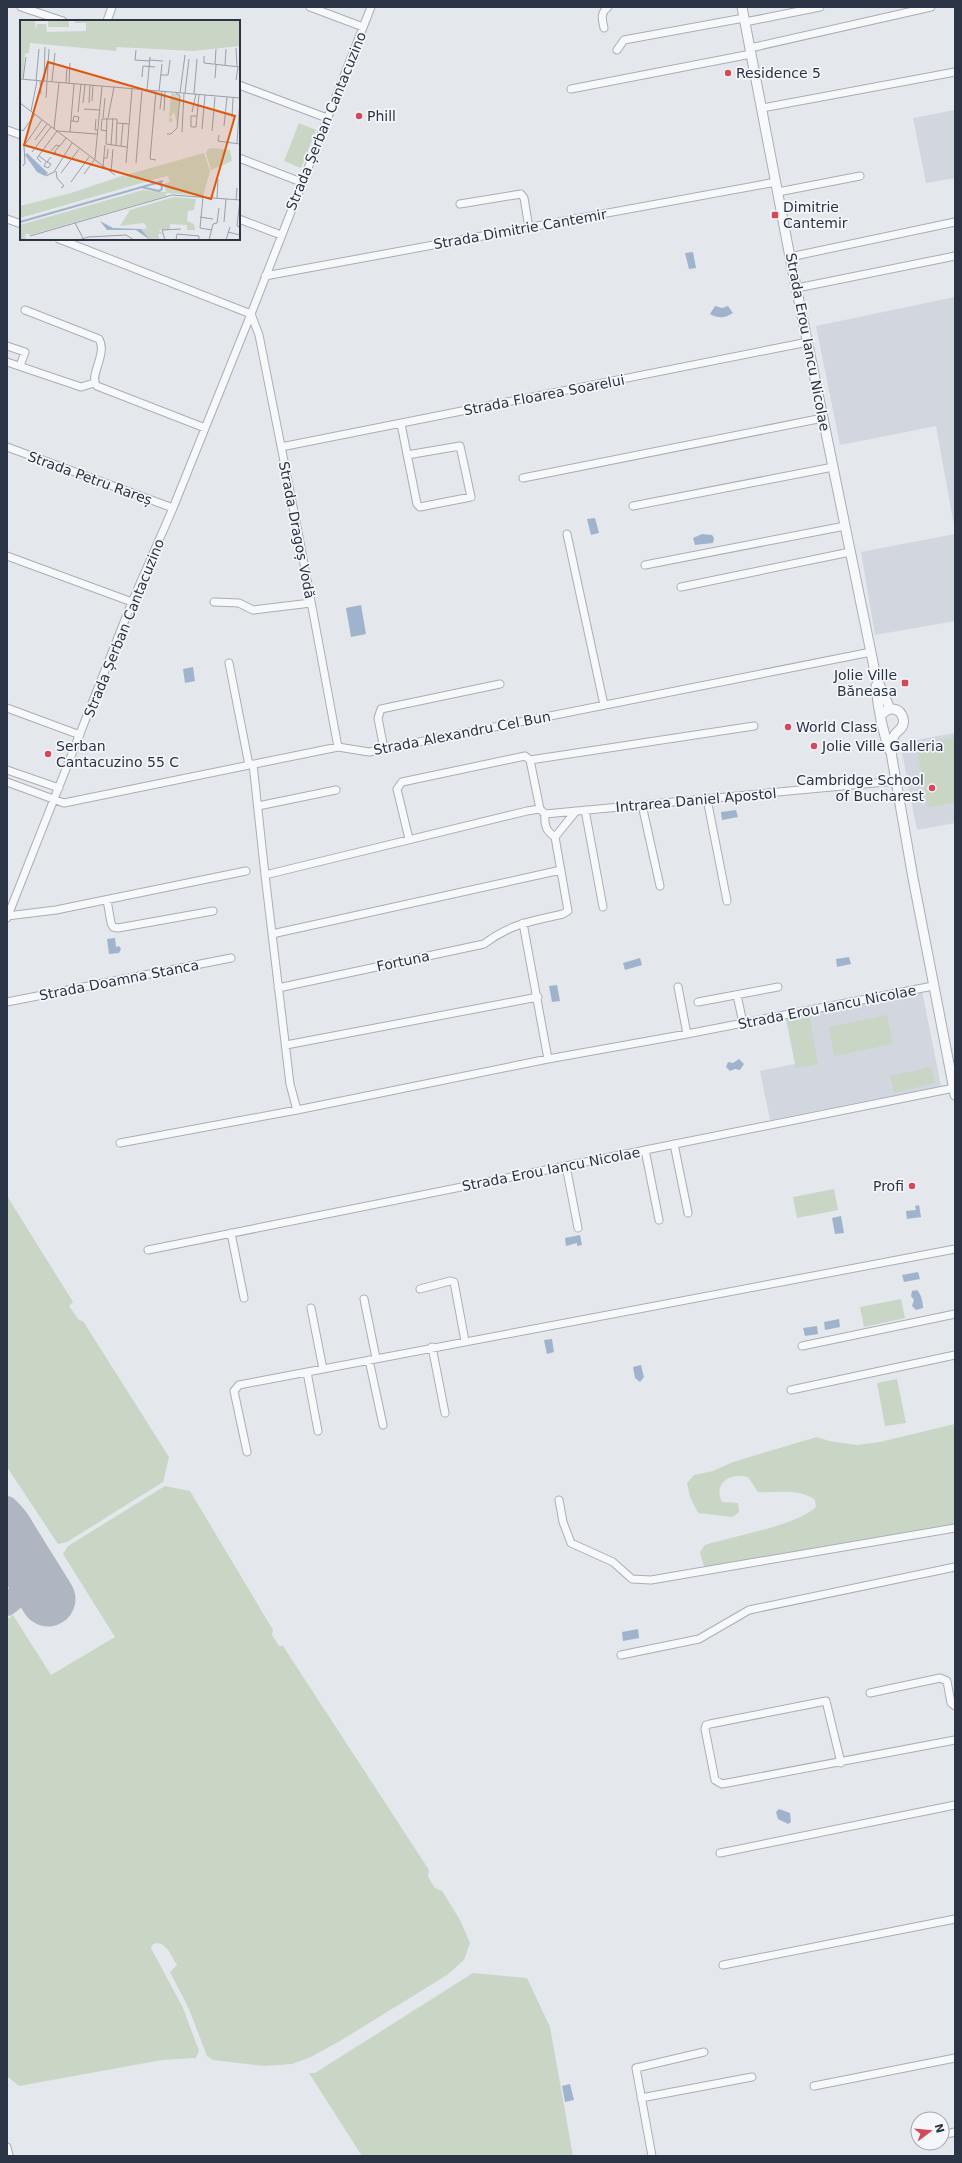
<svg xmlns="http://www.w3.org/2000/svg" width="962" height="2163" font-family="'DejaVu Sans',sans-serif">
	<style>
		.built { fill: #d2d6de }
		.green { fill: #c9d6c5 }
		.water { fill: #9fb4cc }
		.lines { fill: none; stroke-linecap: round; stroke-linejoin: round }
		.taxiway { stroke: #b0b6c1; stroke-width: 22 }
		.runway { stroke: #b0b6c1; stroke-width: 55 }
		.minor-casing { stroke: #a9aeb7; stroke-width: 9 }
		.tertiary-casing { stroke: #a9aeb7; stroke-width: 11 }
		.minor { stroke: #f7f8fa; stroke-width: 7 }
		.tertiary { stroke: #f7f8fa; stroke-width: 9 }
		.poi-dot { fill: #d1495b; stroke: #f4f6f9; stroke-width: 1.5 }
		.labels { text-anchor: middle; dominant-baseline: central; stroke-width: 3.5; stroke-linejoin: round; paint-order: stroke }
		.poi-label { font-size: 14px; fill: #2b3445; stroke: #f4f6f9; text-anchor: start }
		.street-label { font-size: 14px; fill: #2b3445; stroke: #f4f6f9 }
		.inset-river { fill: none; stroke: #9fb4cc; stroke-width: 2 }
		.inset-road { fill: none; stroke: #9a9fa9; stroke-width: 1 }
		.view { fill: #df570f; fill-opacity: 0.15; stroke: #df570f; stroke-width: 2 }
		.inset-edge { fill: none; stroke: #2b3445; stroke-width: 2 }
	</style>
	<rect width="100%" height="100%" fill="#e4e7ec"/>
	<path class="built" d="M955 110V178L926 183 913 118Z
		M955 297V531L936 426 840 445 816 326Z
		M955 534V621L875 635 861 552Z
		M955 733V823L917 830 902 753 910 741Z
		M922 991 941 1086 770 1120 760 1071 795 1064 786 1018Z"/>
	<path class="green" d="M299 123 316 130 301 168 284 161Z
		M954 737 955 803 928 808 916 744Z
		M809 1014 818 1064 796 1068 786 1018Z
		M887 1015 893 1044 834 1056 829 1027Z
		M931 1067 935 1083 894 1093 890 1076Z
		M834 1189 838 1210 797 1218 793 1197Z
		M7 1196 73 1302 69 1306 79 1320 83 1321 169 1457 163 1482 67 1542 58 1544 7 1467Z
		M901 1299 905 1318 864 1327 860 1307Z
		M897 1379 906 1423 885 1426 877 1383Z
		M955 1424V1525L711 1567 704 1566 700 1552 705 1545C731 1537 798 1525 816 1507L815 1500C800 1488 776 1493 758 1492L748 1477C730 1473 713 1482 722 1502L738 1503 739 1512 733 1517 698 1513 690 1497 687 1483 694 1475 713 1471 733 1462 817 1437 829 1441 857 1445 880 1442Z
		M165 1486 190 1491 273 1630 272 1635 279 1646H283L429 1870 428 1877 435 1888 442 1891 460 1920 470 1943 464 1960 447 1975 340 2041 311 2057 292 2064 265 2066 213 2060 207 2056 189 2009 170 1972 177 1965C171 1956 166 1940 153 1944L151 1948 183 2008 199 2051 196 2058 162 2060 19 2086 7 2076V1619L13 1615 51 1675 115 1637 63 1554 68 1546Z
		M473 1973 527 1978 550 2027 573 2156H362L309 2073H315Z"/>
	<path class="water" d="M693 252 696 268 689 269 685 253Z
		M715 306 722 308 728 306 733 313C725 318 719 319 710 314Z
		M595 518 599 533 591 535 587 519Z
		M702 534 712 535 714 538 713 543 695 545 693 538Z
		M361 605 366 634 351 637 346 608Z
		M193 667 195 681 185 683 183 669Z
		M736 810 738 817 722 820 721 812Z
		M115 938 116 947 119 946 121 949 119 953 109 954 107 939Z
		M849 957 851 964 837 967 836 959Z
		M640 958 642 965 625 970 623 963Z
		M557 985 560 1001 552 1002 549 986Z
		M739 1059 744 1064 740 1070 735 1069 730 1071 726 1067 728 1062 733 1063Z
		M919 1205 921 1217 907 1219 906 1211 916 1210 915 1206Z
		M841 1216 844 1233 835 1234 832 1218Z
		M580 1235 582 1245 577 1246V1243L566 1246 565 1238Z
		M918 1272 920 1279 904 1282 902 1275Z
		M917 1290C921 1294 923 1302 923 1308L916 1310 912 1306 914 1300 911 1296 912 1291Z
		M839 1319 840 1327 825 1330 824 1322Z
		M817 1326 818 1334 805 1336 803 1328Z
		M552 1339 554 1352 547 1354 544 1340Z
		M641 1365 644 1377 640 1382 635 1378 633 1367Z
		M638 1629 639 1638 623 1641 622 1632Z
		M779 1809 790 1813 791 1822 788 1824 778 1819 776 1812Z
		M570 2084 574 2100 565 2102 562 2086Z"/>
	<g class="lines">
		<path class="taxiway" d="M7 1507C37 1535 42 1579 7 1605"/>
		<path class="runway" d="M7 1533 48 1599"/>
		<defs>
			<path id="minor" d="M21 7 63 21
				M310 7 363 27
				M107 21 112 7
				M745 22 820 7
				M604 28C602 19 600 13 608 7
				M750 48 931 7
				M617 50 624 40 744 18
				M239 85 327 118
				M571 89 751 54
				M762 108 955 72
				M7 130 21 135
				M239 158 301 182
				M778 192 860 176
				M460 204 521 194 524 198 529 228
				M7 219 21 224
				M239 219 281 235
				M59 239 251 314 259 335 299 537 338 747
				M790 257 955 222
				M265 276 776 182
				M797 288 955 256
				M25 310 99 339C108 354 88 376 97 386L205 428
				M7 346 25 352 20 366
				M7 362 81 387 94 383
				M401 424 417 504 420 507 471 497 460 446 407 455
				M7 447 173 508
				M281 447 808 342
				M523 478 823 418
				M633 506 833 467
				M567 534 604 705
				M7 556 132 602
				M645 565 845 526
				M681 587 850 552
				M214 602 239 603 253 610 311 603
				M229 663 249 765
				M7 708 80 735
				M384 749 378 718 381 709 500 684
				M530 760 754 726
				M253 764 265 875
				M7 770 59 788
				M7 782 64 803 338 747 369 752 871 652
				M707 799 727 901
				M642 805 660 886
				M258 806 336 790
				M585 810 603 907
				M545 814 896 781
				M555 837 576 811
				M107 900 111 923 113 927 118 928 213 911
				M7 916 56 910 246 871
				M7 918 132 602 173 508 251 314 371 7
				M523 923 548 1059
				M272 934 561 870
				M678 987 687 1034
				M278 988 484 944C510 924 532 921 563 914L568 911 555 837C546 831 544 825 545 814L540 809 530 760 525 756 402 782 397 789 409 839
				M737 995 743 1023
				M7 1002 231 958
				M698 1002 778 987
				M286 1045 538 997
				M297 1110 290 1084 265 875 527 811 540 809
				M120 1143 297 1110 548 1059 687 1034 933 986
				M674 1144 688 1213
				M645 1150 659 1220
				M566 1166 578 1228
				M231 1233 244 1298
				M148 1250 954 1088
				M420 1289 450 1281 454 1282 465 1341
				M364 1299 376 1358
				M311 1308 323 1369
				M802 1346 955 1314
				M432 1347 445 1413
				M369 1360 383 1425
				M307 1372 318 1431
				M791 1390 955 1355
				M247 1452 234 1391 239 1385 955 1249
				M559 1500 563 1522 571 1543 613 1562 632 1579 651 1580 955 1528
				M621 1655 699 1639 749 1610 955 1567
				M870 1693 940 1678 947 1681 951 1703 955 1706
				M841 1763 826 1701 710 1724 706 1725 705 1729 715 1780 722 1784 955 1740
				M720 1853 955 1805
				M723 1965 955 1919
				M814 2086 955 2058
				M641 2098 752 2077
				M942 2135 955 2132
				M7 2147 9 2156
				M652 2156 636 2068 704 2052"/>
			<path id="tertiary" d="M742 7 790 257 876 677 890 709
				M876 686C878 708 882 730 890 751
				M881 715C884 712 887 709 892 709 901 709 906 719 902 727 899 731 896 732 894 736 891 743 891 751 892 758L913 878 955 1095"/>
		</defs>
		<use href="#minor" class="minor-casing"/>
		<use href="#tertiary" class="tertiary-casing"/>
		<use href="#minor" class="minor"/>
		<use href="#tertiary" class="tertiary"/>
	</g>
	<g class="poi-dot">
		<circle cx="728" cy="73" r="4"/>
		<circle cx="359" cy="116" r="4"/>
		<rect x="771" y="211" width="8" height="8" rx="2"/>
		<rect x="901" y="679" width="8" height="8" rx="2"/>
		<circle cx="788" cy="727" r="4"/>
		<circle cx="814" cy="746" r="4"/>
		<circle cx="48" cy="754" r="4"/>
		<circle cx="932" cy="788" r="4"/>
		<circle cx="912" cy="1186" r="4"/>
	</g>
	<g class="labels">
		<g class="poi-label">
			<text x="736" y="73">Residence 5</text>
			<text x="367" y="116">Phill</text>
			<text x="783" y="207">Dimitrie<tspan x="783" dy="16">Cantemir</tspan></text>
			<text x="897" y="675" text-anchor="end">Jolie Ville<tspan x="897" dy="16">Băneasa</tspan></text>
			<text x="796" y="727">World Class</text>
			<text x="56" y="746">Serban<tspan x="56" dy="16">Cantacuzino 55 C</tspan></text>
			<text x="822" y="746">Jolie Ville Galleria</text>
			<text x="924" y="780" text-anchor="end">Cambridge School<tspan x="924" dy="16">of Bucharest</tspan></text>
			<text x="904" y="1186" text-anchor="end">Profi</text>
		</g>
		<g class="street-label">
			<text transform="translate(326 121) rotate(-68)">Strada Șerban Cantacuzino</text>
			<text transform="translate(520 229) rotate(-10)">Strada Dimitrie Cantemir</text>
			<text transform="translate(808 342) rotate(79)">Strada Erou Iancu Nicolae</text>
			<text transform="translate(544 395) rotate(-11)">Strada Floarea Soarelui</text>
			<text transform="translate(90 478) rotate(20)">Strada Petru Rareș</text>
			<text transform="translate(297 530) rotate(79)">Strada Dragoș Vodă</text>
			<text transform="translate(124 628) rotate(-68)">Strada Șerban Cantacuzino</text>
			<text transform="translate(462 733) rotate(-11)">Strada Alexandru Cel Bun</text>
			<text transform="translate(696 800) rotate(-5)">Intrarea Daniel Apostol</text>
			<text transform="translate(403 961) rotate(-12)">Fortuna</text>
			<text transform="translate(119 980) rotate(-11)">Strada Doamna Stanca</text>
			<text transform="translate(827 1007) rotate(-11)">Strada Erou Iancu Nicolae</text>
			<text transform="translate(551 1169) rotate(-11)">Strada Erou Iancu Nicolae</text>
		</g>
	</g>
	<g transform="translate(20 20)">
		<rect width="220" height="220" fill="#e4e7ec"/>
		<path d="M0 0H15L16 11 17 4H26L27 12 66 11V3H55V0H220V26L173 31 97 27 96 31 10 23 9 33 5 34 3 58H0ZM28 0H49V7H28ZM151 73 160 74 157 103 154 92 150 98 153 99 152 102H149ZM193 128 210 130 212 141 191 150 186 133 188 129ZM184 133 190 151 183 176 146 173V176L10 215 6 213 5 218 7 219 0 220 3 219H0V205L123 170 146 172 144 164 150 162 148 156 139 158 0 198V186L51 173 105 155 106 158V155ZM154 177 176 179 174 190 168 191 167 201 174 204 175 210H167V205L150 204V209L139 210 140 212H141L142 214H138L140 220H130L121 209 127 208 124 203 100 206 110 190Z" fill="#c9d6c5"/>
		<path d="M7 133 28 153 25 156 17 152 5 135ZM80 201 93 208 121 209 130 220 116 210H87Z" fill="#9fb4cc"/>
		<path class="inset-river" d="M121 167 139 171 142 169 141 162 133 164M0 202 143 161"/>
		<path class="inset-road" d="M216 28 217 46M116 30 115 40 130 41M184 36V43L220 47M130 40 143 41M195 44 196 29M205 45 206 29M141 55H148L150 40M122 57 123 46 135 47M195 58 196 45M0 59 220 78M3 59 6 37M216 60 218 47M16 61 19 29M20 61 21 74M24 61 25 27M27 61 29 29M32 61 35 33M46 63 47 47M49 63 50 43M127 70 130 37M139 71 142 44M160 73 165 35M165 73 169 39M174 74 177 39M26 78 27 62M72 81 73 65M0 83 95 155M63 83 65 65M69 83 70 65M64 89 80 90M140 89 142 71M11 91 17 61M144 91 145 72M58 92 61 64M172 92 176 74M177 96H171V107H176L177 96 179 75M212 97 213 78M83 98 85 78M87 98 86 124 107 127M88 98 94 67M76 99 75 110H78M51 101H53L58 102V101L59 97 54 96 53 101M97 103 109 104M204 106 207 77M0 109 3 111 15 94M34 109 39 63M182 109 185 75M87 111 81 110 82 99H97L96 126M192 111 195 77M50 112 54 64M162 112 164 73M147 114H151L157 108 160 76 156 73M199 115 198 121 220 124M15 120 27 104M217 123 220 79M91 125 93 98M101 126 103 103M31 131 36 125 40 126 46 118M12 132 31 107M36 132 33 134 39 126M19 136 27 142 31 137M84 138H87L88 129M136 140 130 139 136 71M21 142 17 138 37 111 77 114M26 142 24 146 28 148 31 144 27 142M106 143 112 69M116 143 122 70M3 146 5 143 4 126 22 100M83 147 85 125M36 151 37 158 44 166 41 168M91 152 93 129M41 153 59 129M64 154 75 139 82 66M26 156 34 152 52 123M51 162 69 137M183 177 180 208 192 210M197 178 198 159M216 180 217 168M220 180 217 206 220 207M180 197 193 199M204 202 206 179M55 203 64 220M208 212 220 215M10 216 152 175 220 180M59 220 68 217 106 215 114 220M145 220 142 210 161 209M156 220 157 214 179 216V220M189 220 193 204 197 203 199 188M206 220 210 207"/>
		<path class="view" d="M28 42 215 96 191 179 4 125Z"/>
		<rect width="220" height="220" class="inset-edge"/>
	</g>
	<rect width="962" height="2163" fill="none" stroke="#2b3445" stroke-width="16"/>
	<g transform="translate(930 2131) rotate(74)"><circle r="19" fill="#f4f6f9" stroke="#a4a8b1"/>
	<path d="M0-3L7 15L0 10L-7 15Z" fill="#d1495b"/>
	<text y="-6" font-size="11" font-weight="bold" text-anchor="middle" fill="#2b3445">N</text>
	</g>
</svg>
